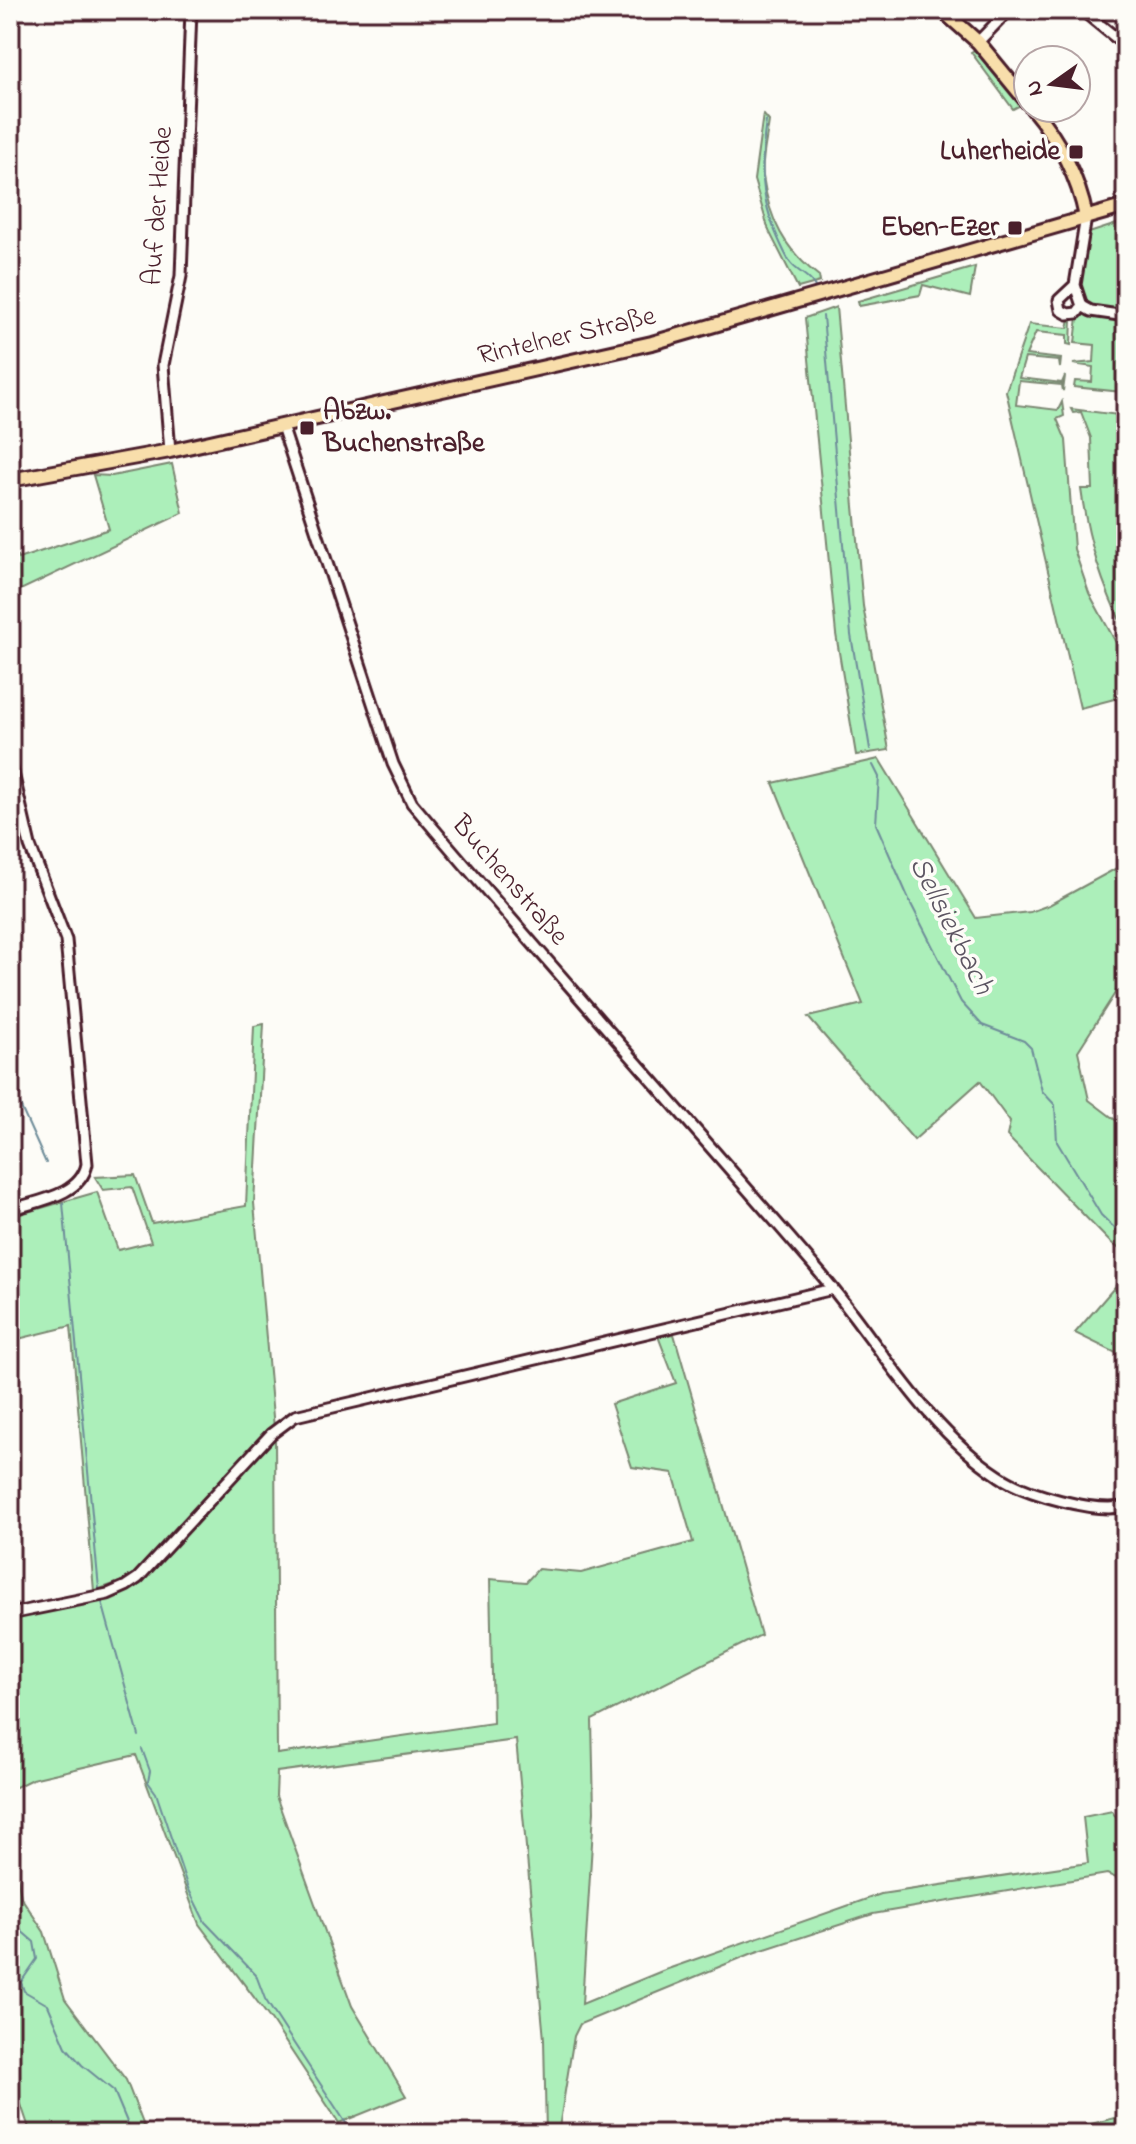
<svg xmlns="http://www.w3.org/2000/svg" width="1136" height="2144" font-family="'Indie Flower',sans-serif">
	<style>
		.green { fill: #acefba; stroke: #7b8772; stroke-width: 2 }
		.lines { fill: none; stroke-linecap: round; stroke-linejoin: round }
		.stream { stroke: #6e8c99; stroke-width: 2 }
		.minor-casing { stroke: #4a1f2b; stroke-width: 15 }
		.major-casing { stroke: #4a1f2b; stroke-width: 18 }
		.minor { stroke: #fdfcf7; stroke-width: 9 }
		.major { stroke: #f8deab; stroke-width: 12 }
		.poi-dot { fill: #4a1f2b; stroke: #fdfcf7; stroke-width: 3 }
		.labels { text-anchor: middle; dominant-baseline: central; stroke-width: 7; stroke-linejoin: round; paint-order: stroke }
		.poi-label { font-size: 28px; font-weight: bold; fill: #4a1f2b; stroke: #fdfcf7; text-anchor: end }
		.street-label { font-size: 28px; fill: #4a1f2b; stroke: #fdfcf7 }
		.water-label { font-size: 30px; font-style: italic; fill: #5c5562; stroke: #fdfcf7 }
	</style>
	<rect width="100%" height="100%" fill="#fdfcf7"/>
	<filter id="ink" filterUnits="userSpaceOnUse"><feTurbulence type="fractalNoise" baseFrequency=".0125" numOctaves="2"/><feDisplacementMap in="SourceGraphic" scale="16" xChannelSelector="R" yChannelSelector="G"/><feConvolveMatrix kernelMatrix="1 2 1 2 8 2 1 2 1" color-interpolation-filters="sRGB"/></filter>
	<g filter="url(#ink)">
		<path class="green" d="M976 49 1021 105 1013 109 971 52Z
			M763 114 769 121C767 138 761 160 763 176 769 220 785 250 819 276L820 282 798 288 769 231 754 180Z
			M1126 221V633C1102 585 1088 542 1081 489H1093L1091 438 1081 412 1073 413 1071 409 1118 415 1122 392 1074 387 1075 381 1092 382 1093 367 1073 364 1094 362 1095 345 1075 343 1078 317 1085 314 1080 286 1089 233Z
			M975 267 970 297 923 285 920 295 859 306 858 301Z
			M836 307 863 606 889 750 856 755 836 634 805 318Z
			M1070 319H1072L1071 345 1067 344V335L1036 332 1026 355 1061 359 1060 368 1059 361 1025 358 1019 378 1062 383 1065 376 1063 391 1062 385 1019 381 1016 405 1058 410 1062 402 1064 416 1057 419 1066 440 1074 549 1089 593 1126 661V696L1080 708 1006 391 1029 324 1068 328Z
			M172 464 183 513 10 595V542L18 559 109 529 93 475 112 476Z
			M879 759 976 918 1030 912 1049 905 1126 863V976L1078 1051 1089 1100 1126 1128V1254L1109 1241 1007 1136 1010 1122 980 1081 914 1140 808 1017 863 1004 773 783Z
			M264 1024 254 1203 274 1428 131 1578 94 1591 71 1326 10 1341V1217L97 1192 118 1250 151 1242 132 1187 103 1190 95 1177 135 1175 152 1223 246 1206 254 1026Z
			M1126 1274V1358L1075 1333Z
			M674 1334 761 1635 592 1720 594 1811 582 2004 662 1971 881 1894 1088 1863 1083 1817 1112 1811 1126 1833V1882L1107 1874 873 1914 753 1953 580 2024 574 2036 558 2134H546L544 2039 516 1740 277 1772 276 1796 352 2006 406 2096 339 2123 271 2020 199 1924 136 1755 32 1779 10 1790V1617L131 1588 139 1583 275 1438 277 1754 493 1723 490 1579 526 1582 538 1569 581 1573 693 1542 673 1473 632 1467 611 1404 676 1383 658 1336Z
			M10 1834 21 1897 44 1932 65 1999 126 2080 147 2134H31L10 2072Z
			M1126 2115V2134H1052Z"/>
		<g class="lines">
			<path class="stream" d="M766 121C758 178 762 210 789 261 796 272 810 275 815 287
				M823 316 851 635 870 749
				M873 765 879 777 876 824 911 904 961 1002 982 1025 1024 1041 1031 1048 1042 1091 1055 1105 1057 1142 1101 1215 1126 1239
				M10 1083 46 1163
				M63 1203 99 1589
				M102 1602 139 1736
				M142 1749 150 1771 148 1782 156 1793 188 1888 205 1922 256 1975 265 1999 353 2134
				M10 1931 19 1929 34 1942 37 1959 21 1982 24 1991 48 2005 66 2047 82 2065 114 2091 132 2134"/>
			<defs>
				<path id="minor" d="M1082 10 1126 46
					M978 42 1009 10
					M1075 285 1059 300 1061 310 1068 314 1077 313 1082 306 1075 285 1086 217
					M1082 306 1091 311 1126 316
					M282 426 393 764 412 803C546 962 685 1116 820 1273 878 1341 923 1426 999 1476 1025 1494 1096 1514 1126 1506
					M170 451 163 365 181 276 191 10
					M10 760 30 846 66 940 87 1164C81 1196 36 1201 10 1210
					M10 1614 108 1594 126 1586 138 1578 271 1434 295 1416 833 1289"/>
				<path id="major" d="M942 10 978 42 1028 103
					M1032 108C1058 139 1078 177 1086 217
					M10 480 170 451 652 343 1126 206"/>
			</defs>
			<use href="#minor" class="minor-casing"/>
			<use href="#major" class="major-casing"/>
			<use href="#minor" class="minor"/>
			<use href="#major" class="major"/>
		</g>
	</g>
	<g class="poi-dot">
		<rect x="1068" y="144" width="16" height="16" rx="4"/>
		<rect x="1007" y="220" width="16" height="16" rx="4"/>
		<rect x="299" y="420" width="16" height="16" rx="4"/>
	</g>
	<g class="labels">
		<g class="poi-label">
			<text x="1060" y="152">Luherheide</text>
			<text x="999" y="228">Eben-Ezer</text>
			<text x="323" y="412" text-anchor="start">Abzw.<tspan x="323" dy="32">Buchenstraße</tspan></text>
		</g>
		<g class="street-label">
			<text transform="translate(159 206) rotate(-86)">Auf der Heide</text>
			<text transform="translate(567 337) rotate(-13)">Rintelner Straße</text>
			<text transform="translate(509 881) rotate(49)">Buchenstraße</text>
		</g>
		<g class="water-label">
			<text transform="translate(950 926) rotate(63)">Sellsiekbach</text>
		</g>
	</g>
	<rect width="1136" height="2144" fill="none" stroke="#fdfcf7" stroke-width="40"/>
	<rect x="20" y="20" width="1096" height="2104" fill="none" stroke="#4a1f2b" stroke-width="3" filter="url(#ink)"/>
	<g transform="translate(1052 84) rotate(256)"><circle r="38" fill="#fdfcf7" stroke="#b5a4a5" stroke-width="2"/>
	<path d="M0-6L14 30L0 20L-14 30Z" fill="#4a1f2b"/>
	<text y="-12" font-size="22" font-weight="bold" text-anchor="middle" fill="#4a1f2b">N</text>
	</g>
</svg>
